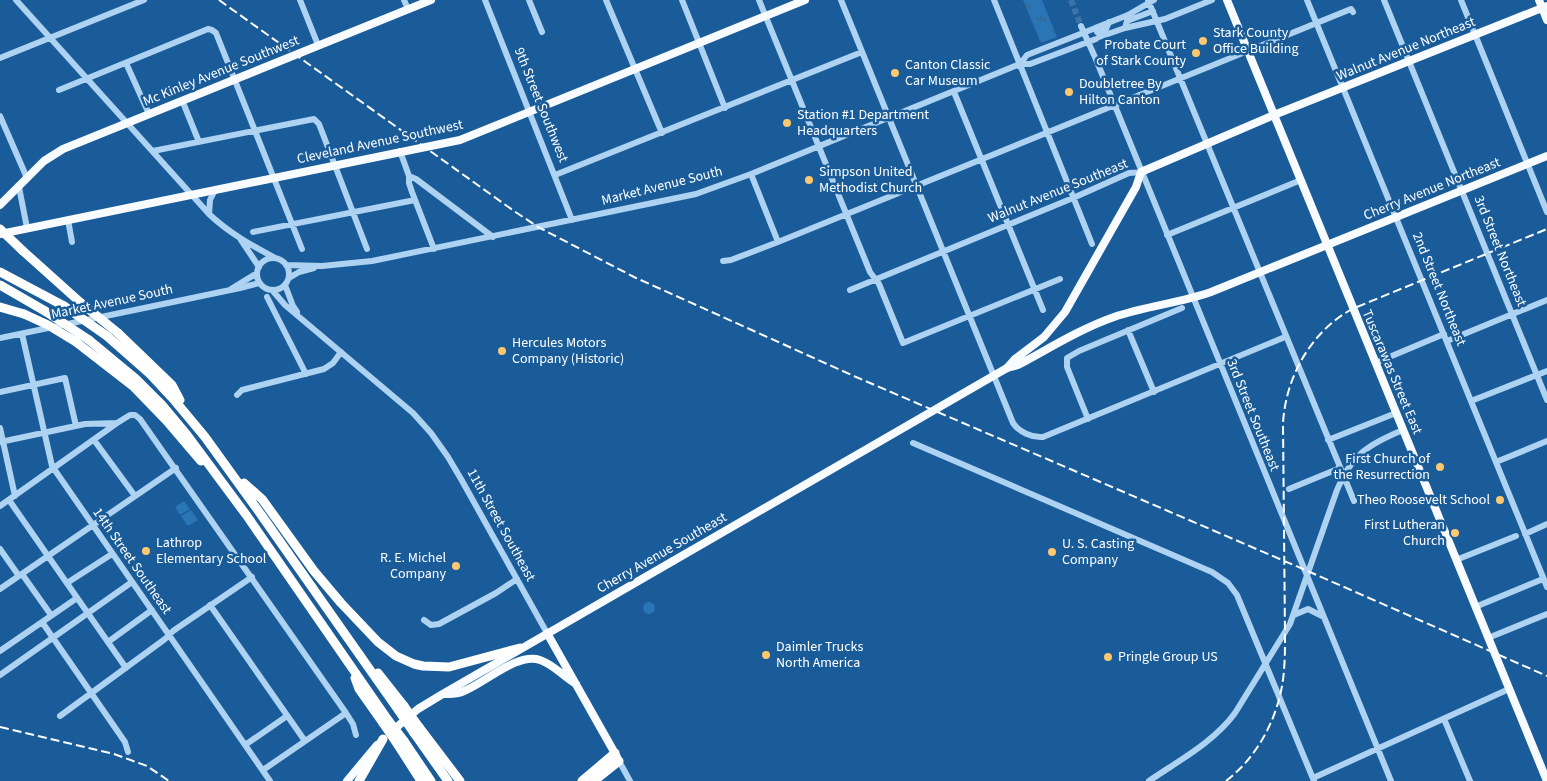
<svg xmlns="http://www.w3.org/2000/svg" width="1547" height="781" font-family="'Source Sans 3',sans-serif">
	<style>
		.grass { fill: url(#grass-tufts) }
		.garden { fill: #2975b5 }
		.lines { fill: none; stroke-linecap: round; stroke-linejoin: round }
		.minor-tunnel { stroke: #3c74a8; stroke-width: 6; stroke-dasharray: 6 3; stroke-linecap: butt }
		.minor { stroke: #aed2f1; stroke-width: 6 }
		.major { stroke: #f8fbff; stroke-width: 8 }
		.highway { stroke: #fff; stroke-width: 9 }
		.rail { stroke: #fff; stroke-width: 2; stroke-dasharray: 9 4; stroke-linecap: butt }
		.major-bridge { stroke: #f8fbff; stroke-width: 8 }
		.highway-bridge { stroke: #fff; stroke-width: 9 }
		.poi-dot { fill: #ffc86e; stroke: #195c99; stroke-width: 2 }
		.labels { text-anchor: middle; dominant-baseline: central; stroke-width: 5; stroke-linejoin: round; paint-order: stroke }
		.poi-label { font-size: 14px; fill: #fff; stroke: #195c99; text-anchor: start }
		.street-label { font-size: 14px; fill: #fff; stroke: #195c99 }
	</style>
	<defs>
		<pattern id="grass-tufts" width="24" height="20" patternUnits="userSpaceOnUse" patternTransform="scale(1.25)"><rect width="24" height="20" fill="#2975b5"/><path d="M3 7l-1-3M5 7V3M7 7l1-3M15 17l-1-3M17 17v-4M19 17l1-3" fill="none" stroke="#3a6080"/></pattern>
	</defs>
	<rect width="100%" height="100%" fill="#195c99"/>
	<path class="grass" d="M1023 0H1042L1057 37 1041 43Z
		M643 608a6 6 0 1 1 12 0a6 6 0 1 1-12 0Z"/>
	<path class="garden" d="M184 501 190 509 180 515 175 507Z
		M191 510 198 520 188 526 181 516Z"/>
	<g class="lines">
		<path class="minor-tunnel" d="M1071 0 1081 26"/>
		<path class="minor" d="M16 0 209 214C229 233 251 245 275 258
			M300 0 318 45
			M404 0 408 9
			M485 0 572 220
			M529 0 542 32
			M606 0 662 133
			M682 0 725 108
			M759 0 870 272 879 284 903 343 1060 279
			M841 0 1013 423C1019 432 1032 438 1043 437L1285 337
			M994 0 1092 244
			M1148 0 1354 501
			M1307 0 1547 587
			M1384 0 1547 400
			M1461 0 1547 212
			M1081 26 1094 55
			M1095 28 1128 15 1154 0
			M1125 28 1127 21 1153 11
			M1097 32 1106 29 1109 22
			M1099 37 1125 28 1165 19 1212 0
			M1095 57 1391 781
			M0 58 144 0
			M126 63 149 114
			M1020 64 1027 55 1093 29
			M59 90 208 29 212 30 216 33 302 249
			M954 92 1043 310
			M182 100 199 142
			M0 116 27 178
			M153 151 314 119 319 124 367 249
			M400 151 409 176V183L412 192 434 249
			M751 174 778 242
			M555 175 862 52
			M409 176 416 179 493 237
			M19 187 27 228
			M209 214 210 200 215 190
			M68 220 72 242
			M253 232 415 200
			M1167 235 1301 180
			M241 240 259 267
			M257 274a16 16 0 1 1 32 0a16 16 0 1 1-32 0Z
			M723 261 731 260 778 242 1351 9 1353 12
			M286 265 322 266 372 261 696 194 751 174 1020 64H1030L1096 39
			M289 278 299 272 314 268
			M285 285 293 306 297 312
			M231 289 257 273
			M272 290 285 305 413 413 431 433 448 457 461 479 547 633
			M850 290 1073 198 1129 173 1141 172
			M267 297 306 374
			M1128 330 1154 392
			M22 334 52 466 270 781
			M0 338 240 288 259 283
			M1447 341 1547 300
			M1375 363 1444 334
			M0 392 65 378 76 426
			M237 395 242 390 324 369 333 363 341 352
			M1471 401 1547 371
			M1088 419 1067 367V358L1079 351 1182 308
			M0 428 15 496
			M94 440 135 496
			M1328 440 1396 413
			M0 442 85 424 117 423 130 415H135L140 419 346 713 353 724 356 735
			M913 443 1212 572 1228 583 1237 595 1314 781
			M1496 462 1547 441
			M1289 489 1340 468
			M9 500 126 668
			M0 506 117 423
			M1525 534 1547 524
			M0 549 19 576
			M1456 560 1516 536
			M22 574 51 615
			M67 583 112 554
			M0 589 176 468
			M210 605 305 741
			M1475 607 1543 579
			M1294 615 1308 609 1322 616
			M424 620 431 625 439 624 496 593 517 579
			M42 622 125 742 128 752
			M1488 638 1547 614
			M108 642 152 610
			M0 651 77 598
			M0 675 132 582
			M60 716 165 639 173 631 252 577
			M1444 719 1470 781
			M245 745 287 716
			M619 761 630 781
			M263 770 346 713
			M1313 778 1509 689
			M1149 781C1178 761 1214 742 1235 713L1290 624 1337 490C1351 455 1369 444 1403 430"/>
		<path class="major" d="M1227 0C1334 260 1440 521 1547 781
			M1539 0 1547 20
			M0 205 44 161 63 149 431 0
			M0 234 460 140 805 0
			M1007 368 1015 359 1044 337 1065 312 1136 187 1141 172 1274 115 1547 6
			M1007 368 1018 365C1050 348 1080 329 1114 317 1146 306 1180 303 1211 292L1547 156
			M547 633 617 757
			M443 694C449 694 457 694 462 692 484 684 517 652 540 660 553 664 564 677 576 684
			M391 732 418 709 441 695 673 561
			M347 781 377 745"/>
		<path class="highway" d="M23 251 81 303
			M0 272 64 306
			M0 285 45 311
			M0 307 24 314
			M118 333 172 385 180 400
			M107 336 149 373 175 401 205 437 262 516 399 711
			M89 340 136 379 162 405 187 435 247 516 388 720
			M76 342 134 387 166 420 201 461
			M244 483 262 499 314 571 341 603 378 642 396 656 414 664 423 666 449 667 520 648
			M378 673 404 706
			M355 678 359 689 383 723
			M419 727 460 781
			M414 733 448 781
			M404 741 431 781
			M398 745 421 781
			M359 781 383 739
			M582 781 615 753
			M594 781 619 761"/>
		<path class="rail" d="M219 0 514 211 538 227 634 277 856 377 1303 569 1547 676
			M0 727 114 754 147 766 169 781
			M1226 781C1260 755 1281 712 1284 670 1285 658 1285 647 1285 635L1283 423C1286 376 1311 332 1352 309L1547 229"/>
		<path class="major-bridge" d="M673 561 1007 368"/>
		<path class="highway-bridge" d="M0 229 23 251
			M81 303 118 333
			M64 306 107 336
			M45 311 89 340
			M24 314 48 325 76 342
			M404 706 419 727
			M399 711 414 733
			M388 720 404 741
			M383 723 398 745"/>
	</g>
	<g class="poi-dot">
		<circle cx="1203" cy="41" r="5"/>
		<circle cx="1196" cy="53" r="5"/>
		<circle cx="895" cy="73" r="5"/>
		<circle cx="1069" cy="92" r="5"/>
		<circle cx="787" cy="123" r="5"/>
		<circle cx="809" cy="180" r="5"/>
		<circle cx="502" cy="351" r="5"/>
		<circle cx="1440" cy="467" r="5"/>
		<circle cx="1500" cy="500" r="5"/>
		<circle cx="1455" cy="533" r="5"/>
		<circle cx="146" cy="551" r="5"/>
		<circle cx="1052" cy="552" r="5"/>
		<circle cx="456" cy="566" r="5"/>
		<circle cx="766" cy="655" r="5"/>
		<circle cx="1108" cy="657" r="5"/>
	</g>
	<g class="labels">
		<g class="poi-label">
			<text x="1213" y="33">Stark County<tspan x="1213" dy="16">Office Building</tspan></text>
			<text x="1186" y="45" text-anchor="end">Probate Court<tspan x="1186" dy="16">of Stark County</tspan></text>
			<text x="905" y="65">Canton Classic<tspan x="905" dy="16">Car Museum</tspan></text>
			<text x="1079" y="84">Doubletree By<tspan x="1079" dy="16">Hilton Canton</tspan></text>
			<text x="797" y="115">Station #1 Department<tspan x="797" dy="16">Headquarters</tspan></text>
			<text x="819" y="172">Simpson United<tspan x="819" dy="16">Methodist Church</tspan></text>
			<text x="512" y="343">Hercules Motors<tspan x="512" dy="16">Company (Historic)</tspan></text>
			<text x="1430" y="459" text-anchor="end">First Church of<tspan x="1430" dy="16">the Resurrection</tspan></text>
			<text x="1490" y="500" text-anchor="end">Theo Roosevelt School</text>
			<text x="1445" y="525" text-anchor="end">First Lutheran<tspan x="1445" dy="16">Church</tspan></text>
			<text x="156" y="543">Lathrop<tspan x="156" dy="16">Elementary School</tspan></text>
			<text x="1062" y="544">U. S. Casting<tspan x="1062" dy="16">Company</tspan></text>
			<text x="446" y="558" text-anchor="end">R. E. Michel<tspan x="446" dy="16">Company</tspan></text>
			<text x="776" y="647">Daimler Trucks<tspan x="776" dy="16">North America</tspan></text>
			<text x="1118" y="657">Pringle Group US</text>
		</g>
		<g class="street-label">
			<text transform="translate(1406 49) rotate(-22)">Walnut Avenue Northeast</text>
			<text transform="translate(221 71) rotate(-22)">Mc Kinley Avenue Southwest</text>
			<text transform="translate(541 105) rotate(68)">9th Street Southwest</text>
			<text transform="translate(380 142) rotate(-12)">Cleveland Avenue Southwest</text>
			<text transform="translate(662 186) rotate(-14)">Market Avenue South</text>
			<text transform="translate(1432 189) rotate(-22)">Cherry Avenue Northeast</text>
			<text transform="translate(1058 191) rotate(-22)">Walnut Avenue Southeast</text>
			<text transform="translate(1500 251) rotate(68)">3rd Street Northeast</text>
			<text transform="translate(1439 289) rotate(68)">2nd Street Northeast</text>
			<text transform="translate(112 302) rotate(-12)">Market Avenue South</text>
			<text transform="translate(1392 372) rotate(67)">Tuscarawas Street East</text>
			<text transform="translate(1253 415) rotate(68)">3rd Street Southeast</text>
			<text transform="translate(501 525) rotate(61)">11th Street Southeast</text>
			<text transform="translate(662 553) rotate(-30)">Cherry Avenue Southeast</text>
			<text transform="translate(132 561) rotate(55)">14th Street Southeast</text>
		</g>
	</g>
</svg>
